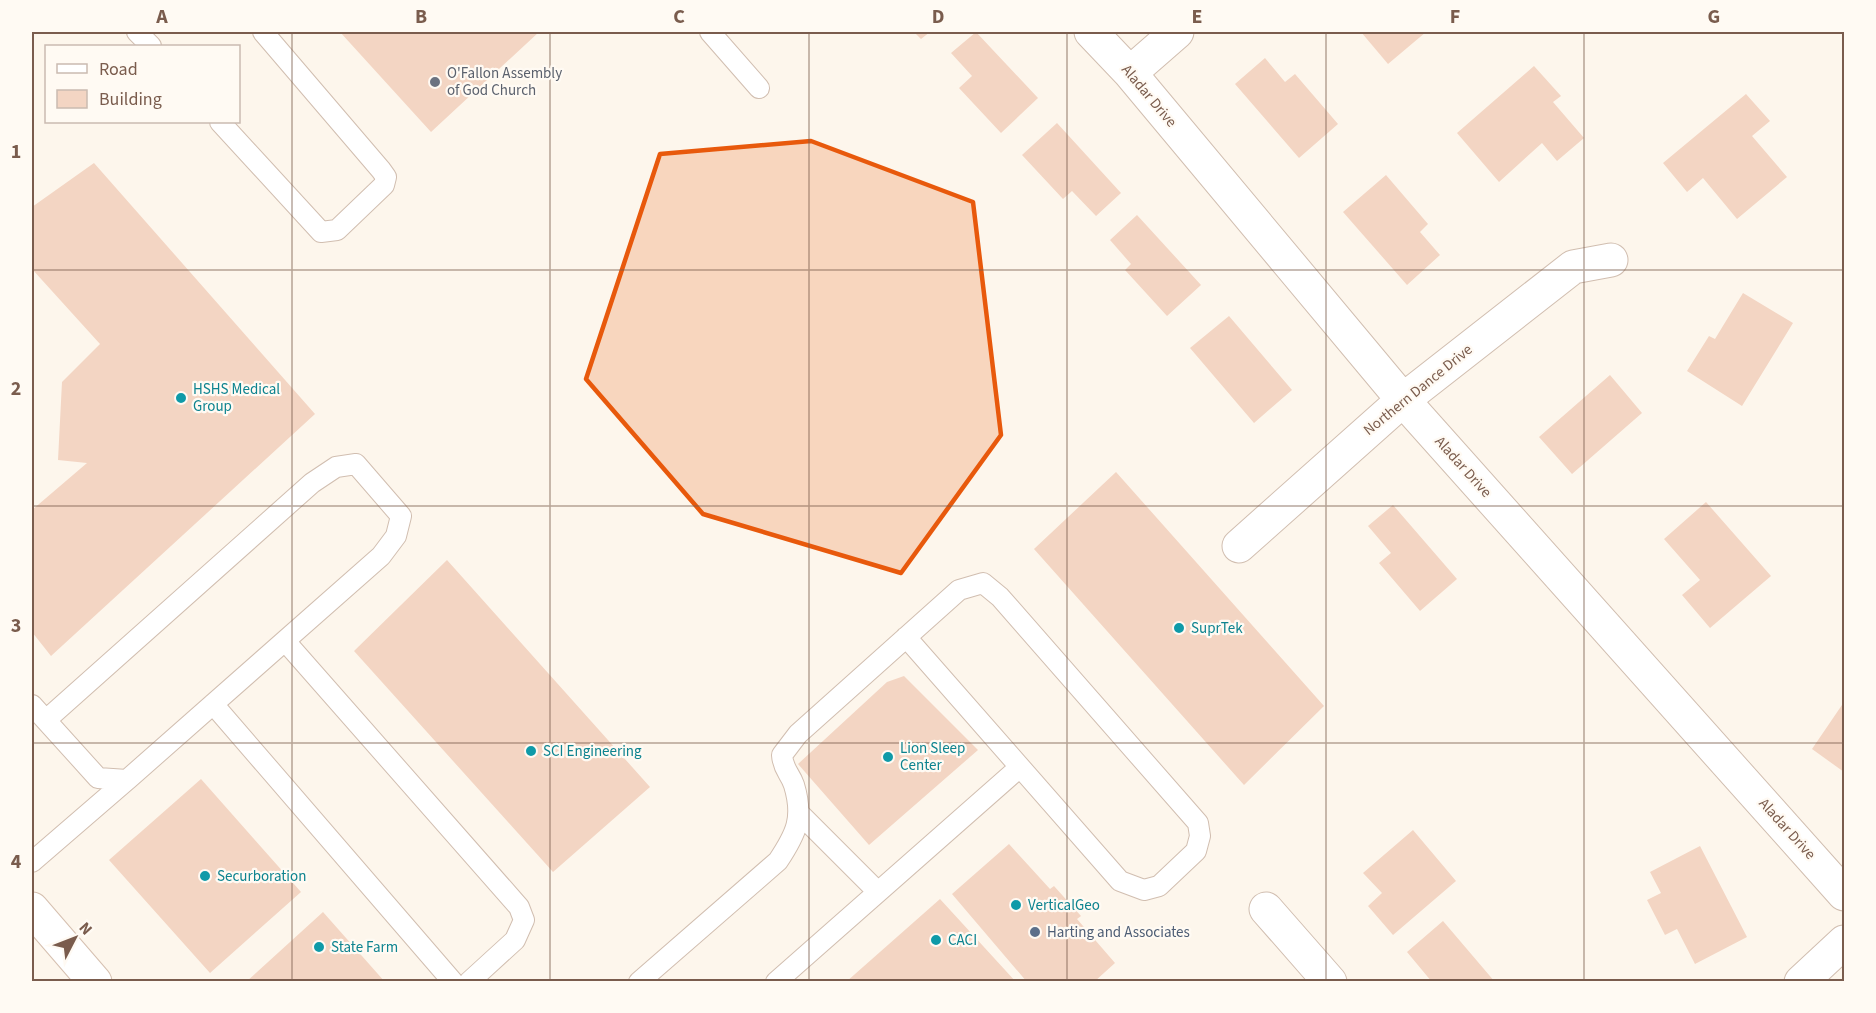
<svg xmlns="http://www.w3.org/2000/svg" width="1876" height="1013" font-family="'Source Sans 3',sans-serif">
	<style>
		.building { fill: #f3d5c3 }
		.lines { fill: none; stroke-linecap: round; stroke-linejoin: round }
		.lane-casing { stroke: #d1beb0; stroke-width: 22 }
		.street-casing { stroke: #d1beb0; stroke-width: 35 }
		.secondary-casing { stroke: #d6c0b0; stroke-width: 35 }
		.lane { stroke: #fff; stroke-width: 20 }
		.street { stroke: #fff; stroke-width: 33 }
		.secondary { stroke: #fff; stroke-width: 33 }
		.marked { fill: #e8590c; fill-opacity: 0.2; stroke: #e8590c; stroke-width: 4.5; stroke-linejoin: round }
		.grid { fill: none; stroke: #7a5c4d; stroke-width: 1.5; stroke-opacity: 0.55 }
		.worship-dot { fill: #6b7280; stroke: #fffaf3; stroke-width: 2 }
		.culture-dot { fill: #0f9aa8; stroke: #fffaf3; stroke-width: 2 }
		.service-dot { fill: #5c6f8a; stroke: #fffaf3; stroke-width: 2 }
		.labels { text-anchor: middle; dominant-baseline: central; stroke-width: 4.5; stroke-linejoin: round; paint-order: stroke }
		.worship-label { font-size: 15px; fill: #5b616d; stroke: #fffaf3; text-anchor: start }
		.street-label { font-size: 15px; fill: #7a5c4d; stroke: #fffaf3 }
		.culture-label { font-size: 15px; fill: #0d838f; stroke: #fffaf3; text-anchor: start }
		.service-label { font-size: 15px; fill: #4e5e75; stroke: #fffaf3; text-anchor: start }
		.neatline { fill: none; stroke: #7a5c4d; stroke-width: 2 }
		.grid-label { font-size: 20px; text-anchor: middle; font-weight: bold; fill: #7a5c4d }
	</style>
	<rect width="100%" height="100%" fill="#fdf6ec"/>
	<path class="building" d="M340 32H539L431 132Z
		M914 32H930L921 39Z
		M976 32 1038 98 1001 133 959 88 972 76 951 53Z
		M1361 32H1426L1388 64Z
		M1265 58 1285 82 1295 74 1338 124 1299 158 1235 84Z
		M1534 66 1561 96 1553 102 1584 138 1557 161 1542 143 1499 182 1457 133Z
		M1746 94 1770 121 1752 136 1787 177 1737 219 1703 178 1687 192 1663 163Z
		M1057 123 1121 193 1096 216 1072 191 1063 199 1022 155Z
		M94 163 315 414 51 656 32 632V510L87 463 58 460 62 382 100 344 32 269V207Z
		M1386 175 1428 224 1420 232 1440 255 1407 285 1343 212Z
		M1137 215 1201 285 1167 316 1125 270 1131 264 1110 240Z
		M1743 293 1793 323 1742 406 1687 371 1709 336 1715 339Z
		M1229 316 1292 390 1254 423 1190 348Z
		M1610 375 1642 413 1572 474 1539 437Z
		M1116 472 1324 706 1244 785 1034 549Z
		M1706 502 1771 576 1710 628 1682 595 1700 580 1664 539Z
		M1393 505 1457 579 1420 611 1379 563 1391 553 1368 526Z
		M447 560 650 787 553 872 354 651Z
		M904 676 978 750 869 845 798 764 887 682Z
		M1844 702V772L1812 749Z
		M201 779 301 892 210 973 109 860Z
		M1413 830 1456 881 1393 935 1368 906 1382 893 1363 873Z
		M1009 844 1050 889 1054 886 1081 916 1077 919 1115 963 1094 982H1027L952 894Z
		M1700 846 1747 937 1695 964 1677 929 1665 935 1647 900 1661 893 1650 872Z
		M940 899 1016 982H846Z
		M323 912 385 982H246Z
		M1443 921 1495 982H1432L1407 952Z"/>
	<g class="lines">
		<defs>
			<path id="lane" d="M137 32 151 46
				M710 32 759 88
				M220 122 321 232 337 230 384 185 386 177 381 170 263 32
				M285 641 519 907 524 920 515 940 469 982
				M213 704 453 982
				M32 705 98 778 127 780 381 556 396 536 401 516 356 464 336 467 312 483 46 720
				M799 813 878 892
				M32 862 127 780
				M639 982 778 861C796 834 804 818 794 785 790 773 783 770 782 755L798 734 959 590 983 583 1000 597 1198 823 1200 836 1196 851 1159 886 1144 890 1120 881 906 637
				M776 982 1020 767"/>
			<path id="street" d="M1091 32 1130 73 1403 400 1844 894
				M1130 73 1177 32
				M1239 546 1403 400 1573 267 1611 260
				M1266 909 1330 982
				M1801 982 1844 942"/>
			<path id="secondary" d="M32 909 95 982"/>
		</defs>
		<use href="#lane" class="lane-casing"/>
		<use href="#street" class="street-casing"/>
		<use href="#secondary" class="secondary-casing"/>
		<use href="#lane" class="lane"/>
		<use href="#street" class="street"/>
		<use href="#secondary" class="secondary"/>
	</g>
	<path class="marked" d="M811 141 973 202 1001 435 901 573 703 514 586 379 660 154Z"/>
	<path class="grid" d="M292 32V982M550 32V982M809 32V982M1067 32V982M1326 32V982M1584 32V982M32 270H1844M32 506H1844M32 743H1844"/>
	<circle class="worship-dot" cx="435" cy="82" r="6"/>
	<g class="culture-dot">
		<circle cx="181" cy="398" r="6"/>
		<circle cx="1179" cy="628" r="6"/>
		<circle cx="531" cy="751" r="6"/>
		<circle cx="888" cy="757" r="6"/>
		<circle cx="205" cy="876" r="6"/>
		<circle cx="1016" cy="905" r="6"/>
		<circle cx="936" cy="940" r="6"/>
		<circle cx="319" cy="947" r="6"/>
	</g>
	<circle class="service-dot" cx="1035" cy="932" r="6"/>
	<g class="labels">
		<g class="worship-label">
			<text x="447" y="73">O'Fallon Assembly<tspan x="447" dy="17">of God Church</tspan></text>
		</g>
		<g class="street-label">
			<text transform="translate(1149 96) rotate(50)">Aladar Drive</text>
			<text transform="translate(1418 390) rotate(-39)">Northern Dance Drive</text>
			<text transform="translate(1463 467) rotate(48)">Aladar Drive</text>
			<text transform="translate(1787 829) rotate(48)">Aladar Drive</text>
		</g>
		<g class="culture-label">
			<text x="193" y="389">HSHS Medical<tspan x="193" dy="17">Group</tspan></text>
			<text x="1191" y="628">SuprTek</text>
			<text x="900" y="748">Lion Sleep<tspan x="900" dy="17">Center</tspan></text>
			<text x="543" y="751">SCI Engineering</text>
			<text x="217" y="876">Securboration</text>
			<text x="1028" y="905">VerticalGeo</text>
			<text x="948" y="940">CACI</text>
			<text x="331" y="947">State Farm</text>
		</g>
		<g class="service-label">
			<text x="1047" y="932">Harting and Associates</text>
		</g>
	</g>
	<rect width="1876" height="1013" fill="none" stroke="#fffaf3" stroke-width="66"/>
	<rect x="45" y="45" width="195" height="78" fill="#fffaf3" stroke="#cabbb1" stroke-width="1.5"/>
	<rect x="57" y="64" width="30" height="9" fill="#ffffff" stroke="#cabbb1" stroke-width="1.5"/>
	<text x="99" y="75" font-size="18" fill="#7a5c4d">Road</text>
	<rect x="57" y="90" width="30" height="18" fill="#f3d5c3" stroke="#cabbb1" stroke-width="1.5"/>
	<text x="99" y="105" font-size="18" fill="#7a5c4d">Building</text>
	<g transform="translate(75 938) rotate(48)" stroke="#fffaf3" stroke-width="4.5" paint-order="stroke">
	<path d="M0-4.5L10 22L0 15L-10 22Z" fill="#7a5c4d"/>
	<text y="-9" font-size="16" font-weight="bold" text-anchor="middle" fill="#7a5c4d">N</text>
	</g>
	<rect x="33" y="33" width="1810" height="947" class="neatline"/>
	<g class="grid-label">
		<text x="162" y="23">A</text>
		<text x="421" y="23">B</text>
		<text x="679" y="23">C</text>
		<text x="938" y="23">D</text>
		<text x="1197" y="23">E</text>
		<text x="1455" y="23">F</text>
		<text x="1714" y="23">G</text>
		<text x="16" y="158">1</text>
		<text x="16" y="395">2</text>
		<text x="16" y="632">3</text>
		<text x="16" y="868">4</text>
	</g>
</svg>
